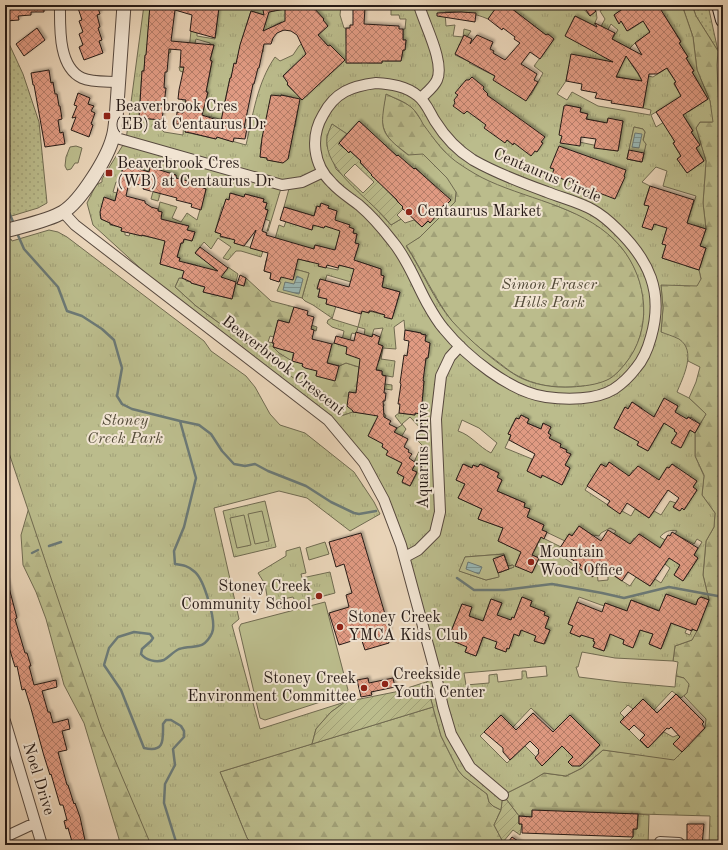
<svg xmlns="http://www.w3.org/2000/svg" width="728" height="850" font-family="'Old Standard TT',serif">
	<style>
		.grass { fill: url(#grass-dots); stroke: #706b51 }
		.forest { fill: url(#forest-firs); stroke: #706b51 }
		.park { fill: url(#park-tufts); stroke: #706b51; fill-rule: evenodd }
		.garden { fill: url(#garden-furrows); stroke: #706b51; fill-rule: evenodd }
		.pitch { fill: #bbbc8c; stroke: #706b51 }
		.water { fill: url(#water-rules); stroke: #6b7976 }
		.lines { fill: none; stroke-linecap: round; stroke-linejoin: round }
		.stream { stroke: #6b7976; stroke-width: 2.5 }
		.building { fill: url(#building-cross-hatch); stroke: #261a16; fill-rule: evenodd; filter: url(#shadow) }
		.minor-casing { stroke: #57493f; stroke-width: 12 }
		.tertiary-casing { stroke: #57493f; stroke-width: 15 }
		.secondary-casing { stroke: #261a16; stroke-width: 16 }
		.minor { stroke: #f1e4d2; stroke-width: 10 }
		.tertiary { stroke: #f1e4d2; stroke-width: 13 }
		.secondary { stroke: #f1e4d2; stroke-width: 14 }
		.poi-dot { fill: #8f2418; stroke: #f1e4d2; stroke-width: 1.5 }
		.labels { text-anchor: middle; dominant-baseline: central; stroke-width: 4; stroke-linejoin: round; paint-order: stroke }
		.poi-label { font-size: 16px; fill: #261a16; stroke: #f1e4d2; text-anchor: start }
		.street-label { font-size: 16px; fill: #261a16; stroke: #f1e4d2 }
		.park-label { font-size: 16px; font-style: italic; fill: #534b39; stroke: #f1e4d2 }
	</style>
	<defs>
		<pattern id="grass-dots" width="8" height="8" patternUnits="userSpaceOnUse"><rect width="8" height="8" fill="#bbbc8c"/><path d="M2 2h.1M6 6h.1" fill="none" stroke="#a1a178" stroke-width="1.8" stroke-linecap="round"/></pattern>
		<pattern id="forest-firs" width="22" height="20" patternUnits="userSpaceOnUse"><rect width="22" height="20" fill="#bbbc8c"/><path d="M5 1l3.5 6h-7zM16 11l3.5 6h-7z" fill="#a1a178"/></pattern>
		<pattern id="park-tufts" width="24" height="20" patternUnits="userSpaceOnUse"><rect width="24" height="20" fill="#bbbc8c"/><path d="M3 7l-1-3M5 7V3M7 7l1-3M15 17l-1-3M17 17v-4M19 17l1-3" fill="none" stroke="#a1a178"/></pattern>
		<pattern id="garden-furrows" width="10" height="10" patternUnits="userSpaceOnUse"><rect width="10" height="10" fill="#bbbc8c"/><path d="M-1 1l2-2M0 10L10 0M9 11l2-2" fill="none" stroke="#a1a178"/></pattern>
		<pattern id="water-rules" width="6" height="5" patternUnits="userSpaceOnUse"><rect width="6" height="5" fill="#99b8b6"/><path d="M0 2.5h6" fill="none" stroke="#7d9593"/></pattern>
		<pattern id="building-cross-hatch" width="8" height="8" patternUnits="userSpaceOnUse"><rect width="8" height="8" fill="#e09a82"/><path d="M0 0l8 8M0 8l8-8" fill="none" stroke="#b57d69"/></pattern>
		<filter id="shadow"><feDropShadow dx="2" dy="-2" stdDeviation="1" flood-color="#0004"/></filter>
	</defs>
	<rect width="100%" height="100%" fill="#ead5b9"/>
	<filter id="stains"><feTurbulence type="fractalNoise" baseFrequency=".005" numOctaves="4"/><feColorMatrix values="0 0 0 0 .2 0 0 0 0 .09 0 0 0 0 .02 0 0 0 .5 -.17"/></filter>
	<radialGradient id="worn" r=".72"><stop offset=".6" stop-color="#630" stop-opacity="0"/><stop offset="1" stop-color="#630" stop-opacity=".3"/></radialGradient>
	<path class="grass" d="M692 5H708L718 51 696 16Z
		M5 35 23 74 39 122 47 203 38 208 5 218Z"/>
	<path class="forest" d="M682 5H692L696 16 718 51 717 65 723 220V845H709L710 816 532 811V817L519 816 503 795 531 781 544 773 566 776 582 768 603 750 674 759 705 728 706 719 684 696 687 693 684 678 676 676 678 662 673 661 675 646 692 640 709 600 703 575 706 541 714 527 715 513 702 495 704 475 695 456V433L706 414 689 398 696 382 700 367 688 361 685 346 661 333 663 308 661 285 701 279 699 270 706 248 700 246 706 229 703 203 706 161 696 128 700 122H712L710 101 697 70 693 37Z
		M386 94 403 102 412 107 438 144 445 152C478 168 511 184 543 200 557 206 572 212 586 218 597 223 612 237 620 246 648 277 653 330 626 363 621 369 615 376 608 380 597 386 584 386 572 387 554 388 534 385 518 376 512 373 507 369 502 365 485 352 465 338 451 320 434 297 422 270 406 245L420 237 455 202 456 192 392 142C378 126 382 114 386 94Z
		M5 245 179 845H119V839L84 723 64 685 46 619 36 592 23 565 21 535 30 504Z
		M179 278 186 279V281L191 282V283L205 287 203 292 232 299 236 283 244 286 246 278 271 301 294 307 289 323 278 320 274 337 270 336 268 342 274 343 273 347C282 356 291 360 303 364L302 366 317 370 316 376 346 363 359 367 356 393 349 392 353 412 341 416 336 410 196 306 175 287Z
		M433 707 441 736 458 770 463 776 487 794 489 802 493 806 501 810 494 825 503 842 501 845H253L247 838 220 772Z"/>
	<path class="park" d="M144 5H150L147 51 161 52 162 48 171 49 170 53H168V56L151 55 150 56H145L144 71H142L139 118 162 120V130L164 132 183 135 185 106H182V101H186V104L204 107 208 93 206 92 212 61 210 60 214 45 210 44V43L196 39 192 55 194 56 190 71 192 72 191 75 180 71 179 67 187 68 191 31 197 32V36L215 39 219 7 212 5H262L264 13 296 6V5H302L293 13 298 19 300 18 311 31 309 32 314 39 328 26 323 20 324 19 311 5H341L340 15 344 28H346L347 63H362V57L367 58V63H382V56H385V61H401L403 50H405L406 40H403V29H405L406 19H400L399 15H391V5H500L488 19C474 13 461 11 445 12L446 26 455 25 453 36 463 37 464 29 471 31 467 37 464 36 455 55 470 62 469 63 495 76 494 79 526 100 529 95H531L543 73 534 66 554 39 548 34 546 35 507 5H580L590 16 596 11 597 18 593 27 589 25V23L575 16 569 29 596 45 595 48 623 62 630 49 612 39 618 30 611 24 605 35 602 34 603 32 599 30 605 19 600 11 609 5H628L614 15 617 21 620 19 628 31 668 5H682L693 37 697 70 710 101 713 122H700L696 128 706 161 703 203 706 229 694 225 691 235 688 234 686 241 684 240V239L682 238 696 196 663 186 667 171 656 167 642 182 650 186 644 204 649 206 643 227 652 230 655 219 658 220 659 213 667 216 665 223H663L662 226 667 228 662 244 666 245 662 258 675 262 677 255 679 256 682 249 688 251 686 255 689 257 686 266 699 270 701 279 697 286 661 285 663 308 661 332C666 334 673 336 679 339 697 351 683 377 677 392L689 398 706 414 700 424 691 417 690 418 688 417 685 422 674 415 678 406 664 399 654 417 652 416 647 424 639 419 641 415 639 414 642 408 632 402 628 409 625 407 614 428 630 437 637 426 645 430 637 445 648 451 664 423 666 425 668 420 678 425 674 431 677 433 671 442 680 448 690 430 695 433V456L704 476 702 495 715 513 714 527 706 541 703 575 709 600 701 597 698 599 694 608H692L690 614 682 611 684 601 666 594 662 604 666 606 663 612 631 600 627 611 605 603 604 606 579 597 568 624 573 626 570 633 580 637 581 635H584L585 631 595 634 593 641 595 642 593 647 604 651 611 632 613 633 615 628 625 632 622 639 624 640 623 644 633 647 640 630 653 634 649 644 661 649 671 623 676 625 679 617 687 620 685 626 687 628 685 633 690 635 692 629 697 631 692 640 675 646 673 661 615 658 582 652 578 667H576L579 677 619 682 675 687 676 676 684 678 689 684 687 693 681 698 672 691 654 710 643 699 633 709 628 705 620 713 624 717 621 722 647 748 664 732 673 737 678 735 680 737 674 744 682 752 674 760 603 750 582 768 566 776 544 773 531 781 503 795 501 810 493 806 489 802 487 794 463 776 458 770 441 736 426 682 436 678 434 667 401 545 384 500 364 463 328 420 196 319 93 225 87 203 96 185 102 182V179L126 140ZM251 11 267 16 265 25 263 24 255 48 241 43ZM664 15 681 41 679 43 688 57 686 58 694 71 692 72 708 99 688 112 680 97 681 96 674 84 676 82 667 69 669 67 661 54 663 53 646 26ZM282 22 283 30H285V22C297 25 302 28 307 39L299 46 293 55 280 61 275 57C257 83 253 115 246 145L217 137 216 139 185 132 189 117 192 114 206 118 207 116 237 123H239L241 117 246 118 247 115 223 110 230 78H231L234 64H236L240 47 263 52C263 37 267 27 282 22ZM644 37 664 70 653 77 648 76 642 80 628 59 635 54 630 48 636 42ZM321 41 322 42 324 41 328 46 330 45 338 53 336 55 342 63 304 98 297 92 295 93 287 85 288 83 283 76ZM570 63 601 68 600 73 638 81V80L647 83 643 108 651 110 650 115 598 106 572 92 567 100 557 94 566 81ZM386 94C394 98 404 101 411 107 416 111 420 118 423 124 434 139 445 155 461 165 470 171 480 177 489 181 533 201 588 208 621 247 648 280 653 330 625 364 620 370 614 377 607 380 596 385 584 386 572 387 554 388 533 385 517 376 498 365 467 338 452 321 433 299 422 270 406 246L420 237 455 202 456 192 447 178 423 154 408 155C379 132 380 130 386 94ZM281 95 292 97V99L298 100 299 103 295 127H292V128L294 129 289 152H286V154L289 155 288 159 285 161 279 160V162L267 160V158L260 157 263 149H260L264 131 261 130 263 129 264 122 266 123 271 96 281 97ZM676 100 682 111 656 127 651 115ZM566 105 581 108 580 112 587 114V119L607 123 608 119 623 121 618 151 603 149V147L565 139 568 123 563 122ZM685 118 693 131 691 132 700 145 696 148 704 161 687 173 677 159 681 156 673 143 675 142 667 128 668 127 679 119 681 121ZM359 121 369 130 368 132 377 140 378 139 386 146 384 148 390 152 391 151 397 156 398 155 409 168 411 166 414 169 416 168 422 174 420 175 426 181 428 180 435 187V188L444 196 445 195 450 200 445 206 444 205 434 215 436 216 430 222 428 221 422 227 414 220 405 223 401 219 391 225 366 198 336 169 327 146V136L332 124 347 134ZM634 127 643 129 645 132 643 141 646 144 641 162 627 159ZM123 167 132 169 133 167 149 172 150 167 159 170 151 199 158 201 165 178 168 173 176 175V178L198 184V186L206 189 197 220 187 213 181 222 172 218 177 207 160 202 158 211 162 212 157 232 154 238 130 233 129 236 125 235V232L121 231 122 225 121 224 120 227 110 225V223L101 219 100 215 105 198 113 201 112 206 127 211V213L142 218 145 211 143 210 115 201 117 193 113 192 116 182H119ZM282 185H290L284 207 314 216 316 206 320 207 321 204 329 206 328 208 337 211 331 228 325 226 324 228 320 227 322 221 315 219 312 230 286 221 284 227 279 225 275 239 313 249 315 245 330 249 329 252 334 253 343 223 350 225 349 227 354 229 353 233 357 234 355 243 359 244 354 259 350 258 348 267 339 265 338 270 319 266 320 261 311 259 310 262 270 251 266 261 309 273 302 298 305 301 313 305 332 318 328 320 327 323 332 327 344 331 341 345 334 343 332 344 329 352 311 347 313 339 305 336 307 328 316 331 317 327 305 323 303 328 298 326 289 351 273 347 279 353 292 361 293 354 296 355 299 345 312 350 311 353 314 354 315 351 322 353 321 361 339 366 346 363 359 367 379 370 382 371V375L393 377 395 361 381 359 383 348 396 349 394 327 404 320 405 330 421 333V334L426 335 425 342 430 343 428 358H426L423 376 402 373V377L424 381 421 414 415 413V415L399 413 395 416 402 425 397 428 393 435 400 439 406 429 402 424 410 417 423 431 415 438 422 445 414 462 416 463 412 470 417 473 410 486 402 483 404 477 397 473 402 463 387 455 389 450 382 447 384 443 368 436 375 422 381 425 386 416 384 413H376V406H384V404L376 403 378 388 392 390V385L378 383 377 388 372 387 369 414 353 412 341 416 337 410 196 306 175 287 179 278H183L187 263 196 265 195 269 212 274 211 278 218 281 220 277 226 279V282L228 280 236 282 238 274 228 267 223 274 195 253 204 242 211 249 218 238 231 247 223 258 228 260 236 251H241L261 257 263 251 234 243 236 235 232 233 230 239 220 237 221 234 215 232 222 207H224L226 199 229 200 231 193 240 196 238 201 243 203 245 194 264 199 263 202 267 203 265 209 268 210 265 219 270 221 267 231H268ZM168 221 188 226 187 230 195 232 192 241 184 239 183 243H181L177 257 180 258 178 269 160 264 165 241 163 240ZM357 261 381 269V275L384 276 382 287 400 292 392 319 384 317 385 315 369 311V313L362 311 358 327 332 319 336 306 326 304 327 299 318 297 320 289 317 288 320 279 325 281 327 275 351 282ZM358 327 365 329 364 336 367 337 366 341 370 342 374 329 383 328 378 344 383 346 379 361 363 357 362 358 346 354 352 333 356 334ZM521 415 529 419 527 423 541 429 544 424 551 427 548 433 550 435 544 448 547 449 544 454 550 456 557 443 561 444 560 447 567 450 566 452 570 455 565 465 570 468 562 485 553 480 555 475 552 474 553 472 546 469 541 478 527 471 532 459 505 448 511 435 508 434 516 418 519 419ZM462 420 479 428 497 443 491 453C479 447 471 435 458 431ZM609 463 620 470 615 479 618 481 617 482 623 486 633 470 635 471 638 467 649 474 645 483 651 487 657 479 659 480 667 468H669L672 464 683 472 678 481 684 485 688 480 690 481 692 478 697 481 693 487 697 490 684 510 682 508 679 511 673 507 676 503 670 501 661 515 654 511 649 518 635 509 631 516 622 511 620 513 585 490 601 464 606 467ZM464 464 472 468 473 465 478 467 480 464 499 473 497 477 502 480 497 491 525 503 524 507 530 509 527 517 544 525 542 530 565 541 569 534 572 536 579 526 592 535 599 536 601 533 610 528 616 531 614 534 621 538 616 548 624 554 634 538 636 539 639 534 660 548 665 540 660 537C664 532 670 529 677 531L675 534 694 544 697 539 702 542 694 555 698 558 683 581 674 575 680 565 678 564 682 558 673 552 670 557 668 555 664 562 666 563 665 564 670 568 661 583 655 579 650 586 636 577 630 586 608 572V580L598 581 597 570 592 577 557 553 561 547 541 537 532 555 539 558 532 573 521 568 523 565 517 562 522 551 498 541 503 528 478 519 482 509 458 498 465 484 456 480ZM504 554 508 566 513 565 514 567 498 573V577L486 580 460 571 465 557ZM522 597 532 601 528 612 530 613 528 620 533 622 535 615 537 616 540 610 545 612 544 615 549 617 545 628 550 630 545 644 534 641 536 636 533 634 535 630 526 626V625L524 624 519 636 514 634 509 648H507L506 652 495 648 501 631 493 627 489 638 483 637 476 656 465 652 469 642 467 641 470 634 465 632 463 638 460 637 458 643 448 639 462 604 471 607 467 619 470 620 467 626 474 628 478 619 483 621 491 599 502 603 497 615 499 616 497 622 508 627 512 618H514ZM546 666 547 676 527 678 526 671H522V679L498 682 497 674 489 675V683L466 685 464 673ZM531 708 555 731 570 716 584 730 577 738 583 744 588 738 590 740 592 738 600 745C591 754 579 773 568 762L575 755 574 753 578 749 573 744 568 752 562 746 542 765 535 758 536 757 525 746 507 763 480 736 501 715 513 727Z
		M76 146 82 148 78 163H75L71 169 67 170 65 166 66 157 70 147Z
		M49 230 58 232 67 237 204 341 211 351 246 376 255 387 270 414 280 425 305 433 354 472 374 502 380 514 350 531 307 498 279 491 214 508 239 619 232 625 260 729 345 702 331 712 316 729 312 744 220 772 247 838 253 845H151L101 727 6 444 5 240 11 239 12 241Z
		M265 501 276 547 234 557 223 511Z
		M300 547 306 573 301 574 302 578 330 572 335 593 298 603 295 601 293 597 268 602 265 584 258 573 286 556V551Z
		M638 814 649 815 648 845H625L633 837V829H637Z"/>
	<path class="garden" d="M332 124 347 134 338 144 349 152 350 151 361 161 360 163 367 170 374 173 372 175 403 207 402 208 403 209 397 215 401 219 391 225C373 201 329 174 327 144 326 137 329 131 332 124ZM355 164 374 182 363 193 344 175Z
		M426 682 433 707 312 744 316 729 322 722 331 712 345 702 395 692Z
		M503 795 519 816V824H522L520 835 513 830 503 842 494 825 501 810Z"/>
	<path class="pitch" d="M634 127 643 129 645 132 643 140 646 144 642 162 627 159Z
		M266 261 309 273 302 298 277 291 281 282 270 279 271 273 264 271Z
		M262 511 269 541 255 544 248 514Z
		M244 515 251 545 237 548 230 518Z
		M325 542 329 554 309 560 306 548Z
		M504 554 508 566 513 565 514 567 498 573 499 577 486 580 459 571 465 557Z
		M325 602 348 690 345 694 265 720 260 718 239 628 241 624Z"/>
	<path class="water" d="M635 133 642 134 639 148 632 147Z
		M297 276 303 279 299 294 283 290 285 282 294 284Z
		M468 562 482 567 479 574 466 569Z"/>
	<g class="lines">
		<path class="stream" d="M5 203 14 224
			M17 233 24 249 58 287 67 311 82 316 102 329 114 340 122 368 117 396 122 404 132 409 180 421 196 478 184 527 174 551 175 564C183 565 189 566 195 572 204 580 217 622 212 633 203 652 193 644 179 649 173 652 169 657 164 660 156 663 146 660 141 654L142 649 151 641 153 638 150 634 134 632 118 637 109 648 104 665 121 690 144 748C165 753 163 740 163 724L166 720H171L181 726 184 731V737L173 749 175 765 165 784 164 803 177 845
			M180 421 199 425 211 434 222 451 234 464 245 466 255 464 268 471 306 486 331 502 354 513 359 514 376 511
			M49 546 61 542
			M32 553 38 550
			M457 578 474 590H504L552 584 602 593 624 598 669 587 723 597"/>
	</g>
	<path class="building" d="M5 5H44V12H31V15L18 16 19 20 6 21Z
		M81 5H97L100 14 97 15 100 27 98 28 102 40 99 41 103 53 84 60 79 47 83 45 79 34 83 32 79 21 82 20 78 8 82 7Z
		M150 5H187L199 8 200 5H215V6L219 7 215 38 190 31 192 15 175 10 171 41 214 45 210 60 212 61 206 92H208L202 115 214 119 221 121 230 78H231L234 63 236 64 240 45 251 11 264 15 262 5H311L324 19 323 20 328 26 318 35 328 46 330 45 345 60 302 100 287 84 288 83 283 76 306 54 297 35 291 31 284 30 277 33 273 38 271 44H264L259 68H258L254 84H253L244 128H247L245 139 234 138 233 142 217 137 216 139 191 133 185 132 187 124H176L177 112 183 113 186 100 178 99 179 90 184 67H180L181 50 169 49 167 72H165L164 88H166L162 120 139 118 142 71H144L145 55H146ZM285 9V21L263 31 269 12Z
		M498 5H507L546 35 548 34 554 39 540 59 530 52 521 64 537 74 534 80 538 82 526 101 493 80 495 76 455 54 464 35 472 39 470 44 477 35 493 42 490 49 494 51 493 53 505 60 520 43 514 39 515 37 503 28 502 30 488 19Z
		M591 5 596 11 590 16 586 10Z
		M628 5H668L661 10 681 42 679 43 688 57 686 58 694 71 692 72 708 99 683 115 693 131 691 132 700 145 696 148 704 161 687 173 677 159 681 156 673 143 675 142 656 112 681 96 674 83 676 82 667 68 657 74H649L643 108 611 103 612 101 595 98 597 93 581 90 582 84 566 81 571 54 613 62 565 36 575 16 597 27 595 23 615 33 612 39 642 55 635 43 650 32 643 21 627 31 621 21 619 24 614 15ZM626 56 638 73 642 81 616 77Z
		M353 7H365L364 24 399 26V29H403V40H406L405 50H403L401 61H382V63H346V28H350V25H353Z
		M461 12 476 13 475 22 437 16V13Z
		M37 28 45 40 24 56 16 44Z
		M49 70 51 83 53 82 55 94H57L59 106H60L62 119 58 120 60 133 63 132 65 144 45 147 34 85H33L31 73Z
		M472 77 484 87 483 89 488 94 487 95 545 137 541 142 543 143 537 152 535 151 531 156 514 143 513 145 507 140 505 143 484 128 486 125 467 111 464 114 453 106 455 103 454 100 458 95 455 93 466 80H469Z
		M78 93 90 98 88 104 94 106 91 111 95 113 91 124 93 125 89 137 71 130 76 117 72 118 77 106 74 105Z
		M271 95 281 96V95L300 99 288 159 283 163 267 160V158L260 157 262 138Z
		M566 105 581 108 580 112 588 114 586 119 607 123 608 118 623 121 618 151 594 148 596 139 581 137 580 146 560 143 562 136 559 135 564 106Z
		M359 121 397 156 398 155 414 169 415 168 451 200 445 206 444 205 434 215 436 216 430 223 428 221 422 227 402 208 403 207 397 201V200L371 175H372L360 162 361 161 350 151 349 153 339 143Z
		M559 146 626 170 624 176 625 177 615 199 552 175 554 169 550 168Z
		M629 150 644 153 642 162 627 159Z
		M123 167 132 169 133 167 149 172 150 167 176 175V178L199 184 198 186 206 189 201 210 191 207 192 204 176 200 177 198 143 189 144 186 129 182 126 196 145 201V203L151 207 158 209V211L162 212 161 219 189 226 187 230 195 232 192 241 184 239 183 243H181L177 257 180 258 179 261 218 271 195 253 200 247 228 268 221 277 236 282 232 299 203 292 205 287 191 283V282L182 278 184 271 160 264 165 241 142 235V236L125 232 121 231 122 228 110 224V223L101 219 100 212 104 197 115 201Z
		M650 186 694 200 687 223 706 229 700 246 706 248 699 270 662 258 666 245 662 244 667 228 654 224 652 230 642 227 649 206 644 205Z
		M230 193 244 197 245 194 264 199 263 202 267 203 265 209 268 210 262 231 267 233 266 235 314 249 315 245 335 250 340 231 325 226 324 228 313 225 312 230 280 220 284 207 314 216 317 206 320 207 321 203 329 206 328 208 337 211 335 220 350 225 349 227 354 229 353 233 357 234 355 243 359 244 354 260 381 269V275L384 276 382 287 400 292 392 319 384 317 385 315 372 311H369V313L362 311 361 314 326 304 327 299 318 297 320 289H317L320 279 349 287 354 269 339 265 338 268 327 265 326 268 318 266 319 264 298 259 293 280 281 277 279 282 270 279 271 273 264 271 268 253 250 248 256 230 244 246 234 243 235 240 220 236 221 234 215 232 226 199 229 200Z
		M240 275 246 278 244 286 237 284Z
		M294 307 308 311 307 315 314 317 311 329 314 330 312 339 332 344 327 363 339 366 335 381 316 376 317 371 305 368 302 366 303 364 292 361 294 353 273 347 274 343H272L278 320 289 323Z
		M405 330 421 333V334L426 335 425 341 430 343 428 358H426L423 381H424L421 414 415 413V415L399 413 400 404H398L401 384 400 383 404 355 407 356 409 341 404 340Z
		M356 332 372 337 373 334 380 337 378 344 383 346 376 370 382 371V375L386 376 384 393H386L385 401H383L384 417 391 421 389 424 397 428 394 432 408 439 404 447 409 450 408 452 412 454 409 458 416 463 412 470 417 472 410 486 402 482 404 477 397 473 402 463 386 455 388 451 382 447 383 444 368 436 378 416 353 412V411L347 406 349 392 356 393 360 359 346 354 347 347 334 343 336 336 354 341Z
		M664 398 678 406 675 412 687 419 688 417 700 424 695 433 690 430 681 448 671 443 677 433 674 431 675 430 664 423 648 451 637 445 639 442 614 428 625 407 628 409 632 402 654 417Z
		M521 415 529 419 527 423 541 429 543 423 551 427 548 433 551 435 549 438 561 444 560 447 567 450 566 452 571 454 565 465 570 468 562 485 542 475 541 478 527 471 535 454 509 440 511 435 508 434 516 418 519 419Z
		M609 462 629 476 638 466 659 480 667 467 669 468 672 464 697 481 693 487 697 490 684 510 682 508 680 511 673 507 679 498 668 490 649 518 627 503 620 514 607 505 610 501 587 486 601 464 606 467Z
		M463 464 472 468 473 465 478 467 480 464 499 473 497 477 502 480 497 491 525 503 524 507 530 509 527 517 544 525 542 530 547 532 544 539 541 537 532 555 539 558 532 573 515 566 521 552 498 541 503 528 478 519 482 509 458 498 465 484 456 480Z
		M579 526 601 541 608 530 630 544 639 534 660 548 668 535 670 536 672 532 698 548 694 555 698 558 683 581 674 575 680 565 669 558 650 586 628 572 622 581 600 566 593 577 579 568 581 565 558 551 569 534 572 536Z
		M361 533 390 631 387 634 389 643 365 650 361 638 339 645 329 613 349 607 346 595 352 593 344 564 336 567 329 542Z
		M504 555 509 569 498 573 493 559Z
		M7 580 17 618 15 619 25 653H27L31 666H29L34 685 56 680 57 687 42 691 48 712H50L53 723 68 719 70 729 62 731 67 750 58 752 67 785H68L74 804 75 803 80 817 86 845H73L68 828 66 829 64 821 67 820 63 805H60L51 774 50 775 44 756 30 705 25 689 22 690 17 666 15 667 6 637 9 636 5 623V581Z
		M666 594 696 605 698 599 701 597 709 600 697 631 692 629V631L671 623 661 649 649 644 653 634 640 630 633 648 623 644 624 640 610 634 604 651 593 647 595 642 593 641 594 639 581 635 580 637 570 633 573 626 568 624 577 602 602 612 605 603 627 611 631 600 659 611Z
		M522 597 532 601 530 606 545 612 544 615 549 617 545 628 550 630 544 644 534 641 536 636 521 630 519 636 514 634 509 649 507 648 506 652 495 648 497 642 483 637 476 656 465 652 467 647 448 639 462 604 472 607 469 616 483 621 491 599 502 603 497 615 511 620 512 617 514 618Z
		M368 678 369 683 393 678 395 687 371 692 372 695 361 697 357 680Z
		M676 694 704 722 702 724 705 728 682 752 673 744 680 737 671 727 669 729 667 728 648 748 640 740 645 735 634 725 629 730 620 722 643 699 657 713Z
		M533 713 553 732 570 715 600 745 580 766H572L568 762 573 757 562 746 542 766 535 758 539 753 538 751 539 750 530 741 510 760 503 752V748L484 732 501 715 516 730Z
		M532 810 638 814 637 829H633V837L522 833V824H519V816L532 817Z
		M687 824H704L702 845H687Z
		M512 837 524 845H506Z"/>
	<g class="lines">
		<defs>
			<path id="minor" d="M60 5C60 27 58 67 82 78 93 83 108 81 119 82
				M419 5C424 24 445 62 437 80 434 87 426 93 421 98
				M376 83C391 84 406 86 418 96 426 102 430 113 435 121 445 137 457 150 473 160 496 173 522 183 547 192 562 198 579 202 593 210 602 215 610 222 617 229 649 260 664 292 651 337 648 348 644 359 636 368 630 376 623 383 614 389 596 400 567 400 546 397 510 392 466 356 444 329 437 321 432 312 427 303 416 283 408 260 393 242 383 229 372 216 359 205 350 198 340 192 332 183 313 165 310 137 323 115 335 92 352 86 376 83Z
				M113 137 282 185 302 182 323 172
				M63 212 75 225 328 420 364 463 384 500 401 545 434 667 443 707 451 734 470 767 503 795
				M405 557 418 550 435 533 440 512 436 419 441 376 450 357 460 346
				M5 721 42 845
				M5 837 35 823
				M660 842 679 843"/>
			<path id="tertiary" d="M5 231C22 226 48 221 63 212 81 201 108 157 113 137 115 131 115 125 116 119L124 5"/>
			<path id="secondary" d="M719 5 723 20"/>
		</defs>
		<use href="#minor" class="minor-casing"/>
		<use href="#tertiary" class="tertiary-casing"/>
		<use href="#secondary" class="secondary-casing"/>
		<use href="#minor" class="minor"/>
		<use href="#tertiary" class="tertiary"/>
		<use href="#secondary" class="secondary"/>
	</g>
	<g class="poi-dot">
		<rect x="103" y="112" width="8" height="8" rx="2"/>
		<rect x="105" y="169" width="8" height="8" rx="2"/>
		<circle cx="409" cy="212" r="4"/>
		<circle cx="531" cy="562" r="4"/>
		<circle cx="319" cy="596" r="4"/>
		<circle cx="340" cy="627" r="4"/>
		<circle cx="385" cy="684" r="4"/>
		<circle cx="364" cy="688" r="4"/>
	</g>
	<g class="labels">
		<g class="poi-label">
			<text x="115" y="107">Beaverbrook Cres<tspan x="115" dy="18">(EB) at Centaurus Dr</tspan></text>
			<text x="117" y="164">Beaverbrook Cres<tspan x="117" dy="18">(WB) at Centaurus Dr</tspan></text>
			<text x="417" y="212">Centaurus Market</text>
			<text x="539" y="553">Mountain<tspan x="539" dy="18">Wood Office</tspan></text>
			<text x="311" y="587" text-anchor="end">Stoney Creek<tspan x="311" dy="18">Community School</tspan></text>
			<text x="348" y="618">Stoney Creek<tspan x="348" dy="18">YMCA Kids Club</tspan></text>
			<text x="393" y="675">Creekside<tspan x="393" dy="18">Youth Center</tspan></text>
			<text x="356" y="679" text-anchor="end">Stoney Creek<tspan x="356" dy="18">Environment Committee</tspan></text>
		</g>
		<g class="street-label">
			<text transform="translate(547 176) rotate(23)">Centaurus Circle</text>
			<text transform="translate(283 366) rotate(38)">Beaverbrook Crescent</text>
			<text transform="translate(424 456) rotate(-90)">Aquarius Drive</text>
			<text transform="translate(38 779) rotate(73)">Noel Drive</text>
		</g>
		<g class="park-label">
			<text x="549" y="285">Simon Fraser<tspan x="549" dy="18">Hills Park</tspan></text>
			<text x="125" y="421">Stoney<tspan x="125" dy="18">Creek Park</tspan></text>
		</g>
	</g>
	<rect width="728" height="850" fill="none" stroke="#ead5b9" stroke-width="20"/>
	<rect x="6" y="6" width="716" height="838" fill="none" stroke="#261a16" stroke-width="2"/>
	<rect x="10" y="10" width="708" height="830" fill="none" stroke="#261a16"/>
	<rect width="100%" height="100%" filter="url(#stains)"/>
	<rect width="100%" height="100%" fill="url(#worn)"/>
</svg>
